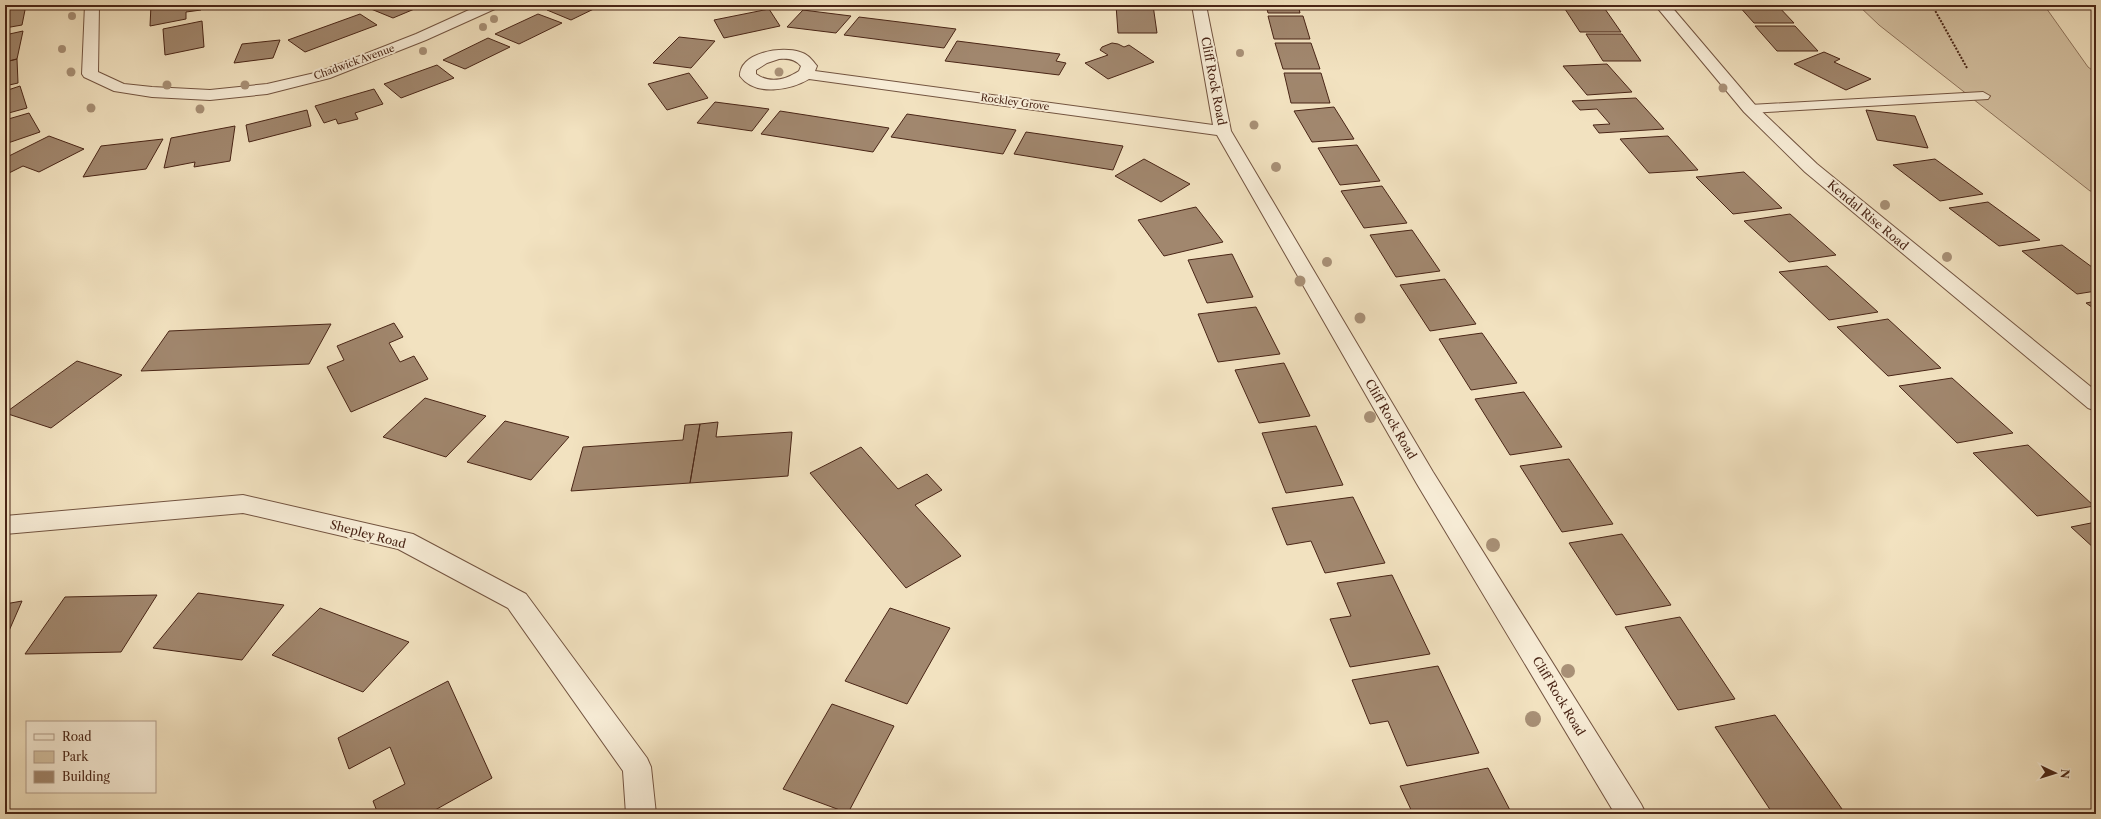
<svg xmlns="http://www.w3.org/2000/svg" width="2101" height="819" font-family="'Libre Caslon Text',serif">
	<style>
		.green { fill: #d5c2a3; stroke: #8f745c }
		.building { fill: #a1876e; stroke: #492516 }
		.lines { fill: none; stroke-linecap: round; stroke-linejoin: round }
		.service-casing { stroke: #735440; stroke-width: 2 }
		.minor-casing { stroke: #735440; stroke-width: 2 }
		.path { stroke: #492516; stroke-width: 2; stroke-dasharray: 2 1.5; stroke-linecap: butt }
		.service { fill: #f7ecd6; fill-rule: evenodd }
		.minor { fill: #f7ecd6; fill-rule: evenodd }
		.tree { fill: #a89076 }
		.labels { text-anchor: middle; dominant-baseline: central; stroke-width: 4; stroke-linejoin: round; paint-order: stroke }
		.far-street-label { font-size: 10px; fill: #492516; stroke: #f7ecd6 }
		.street-label { font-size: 12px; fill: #492516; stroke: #f7ecd6 }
	</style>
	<rect width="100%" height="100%" fill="#f2e2c0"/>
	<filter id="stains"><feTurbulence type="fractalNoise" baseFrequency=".005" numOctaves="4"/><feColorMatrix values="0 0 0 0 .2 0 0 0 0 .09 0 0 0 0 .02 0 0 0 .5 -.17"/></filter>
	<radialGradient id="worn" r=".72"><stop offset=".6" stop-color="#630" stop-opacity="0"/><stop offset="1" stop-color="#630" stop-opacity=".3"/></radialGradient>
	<path class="green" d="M1858 5H2044L2088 67 2096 73V191H2090L1879 25Z"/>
	<path class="building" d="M16 5H26L22 25 5 28V7Z
		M151 5H185V6L201 5V10L186 12V19L150 26Z
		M379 5H424L393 18 371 9Z
		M558 5H602L571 20 547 10Z
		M1116 5H1153L1157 33H1118Z
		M1266 5H1298L1300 13H1268Z
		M1738 5H1777L1794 23H1754Z
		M769 9 780 26 724 38 714 20Z
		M1565 9H1605L1621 32H1580Z
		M803 10 851 16 836 33 787 27Z
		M360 14 377 25 305 52 288 40Z
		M538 14 562 23 519 44 495 34Z
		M1268 16H1303L1310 39H1274Z
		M859 17 956 29 944 48 844 35Z
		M202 21 204 47 165 55 163 29Z
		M1755 26H1795L1818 51H1777Z
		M23 31 17 59 5 62V35Z
		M1586 34H1622L1641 61H1603Z
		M679 37 715 41 691 68 653 63Z
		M488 38 510 47 465 69 443 60Z
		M280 40 273 58 234 63 242 44Z
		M957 41 1060 54 1056 61 1066 63 1059 75 945 61Z
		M1112 43 1118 44 1124 47 1129 45 1154 62 1108 79 1085 63 1108 55 1100 50 1102 47Z
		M1275 43H1311L1320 69H1283Z
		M1824 52 1840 59 1834 62 1871 79 1846 90 1794 64Z
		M17 59 18 83 5 86V62Z
		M1607 64 1632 92 1587 95 1563 66Z
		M437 65 454 78 401 98 384 84Z
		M689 73 708 98 667 110 648 84Z
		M1284 73H1321L1330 103H1291Z
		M20 86 27 108 5 114V91Z
		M374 89 383 104 355 113 358 119 338 124 336 119 324 123 315 106Z
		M1636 98 1664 129 1599 133 1593 125 1610 124 1597 109 1580 110 1572 101Z
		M715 102 769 109 752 131 697 123Z
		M1334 107 1354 139 1312 142 1294 111Z
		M307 110 311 126 249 142 246 125Z
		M1866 110 1915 116 1928 148 1877 140Z
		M780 111 889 128 873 152 761 134Z
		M29 113 40 132 5 144V120Z
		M907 114 1016 130 1003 154 891 137Z
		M235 126 230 161 194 167 195 162 164 168 171 138Z
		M1026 132 1123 146 1113 170 1014 154Z
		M49 136 84 149 39 172 23 166 5 175V158Z
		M1668 136 1698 170 1649 173 1620 139Z
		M163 139 146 169 83 177 101 146Z
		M1357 145 1380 181 1340 185 1318 148Z
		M1144 159 1190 184 1161 202 1115 176Z
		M1935 159 1983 194 1940 201 1893 165Z
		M1744 172 1782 208 1733 214 1696 177Z
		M1382 186 1407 223 1364 228 1341 191Z
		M1988 202 2040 240 1999 246 1949 208Z
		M1196 207 1223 242 1164 256 1138 220Z
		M1790 214 1836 255 1789 262 1744 221Z
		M1412 230 1440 271 1396 277 1370 235Z
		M2062 245 2096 270V291L2077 294 2022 251Z
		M1232 254 1253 297 1207 303 1188 260Z
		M1827 266 1878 312 1829 320 1779 272Z
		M1445 279 1476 324 1430 331 1400 285Z
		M2096 301V310L2086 303Z
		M1256 307 1280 354 1218 362 1198 314Z
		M1888 319 1941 368 1888 376 1837 327Z
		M394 323 403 337 389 343 400 362 414 356 428 379 351 412 327 367 344 360 337 346Z
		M331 324 309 364 141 371 169 331Z
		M1482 333 1517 383 1471 390 1439 339Z
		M77 361 122 375 51 428 5 413Z
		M1284 363 1310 416 1259 423 1235 370Z
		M1952 378 2013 433 1957 443 1899 386Z
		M1524 392 1562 447 1510 455 1475 399Z
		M425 398 486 416 446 457 383 437Z
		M505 421 569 437 531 480 467 462Z
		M718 422 716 437 792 432 788 476 690 483 700 424Z
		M700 424 690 483 571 491 583 447 683 440 685 425Z
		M1316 426 1343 485 1286 493 1262 433Z
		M2028 445 2094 506 2037 516 1973 453Z
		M861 447 898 489 927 474 942 490 915 505 961 556 906 588 810 473Z
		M1569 459 1613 524 1562 532 1520 466Z
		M1353 497 1385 563 1325 573 1311 541 1287 545 1272 508Z
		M2096 522V550L2071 527Z
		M1622 534 1671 605 1616 615 1569 543Z
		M1392 575 1430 654 1350 667 1330 619 1351 616 1337 583Z
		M198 593 284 605 242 660 153 648Z
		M157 595 121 652 25 654 65 597Z
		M22 601 5 640V604Z
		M320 608 409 642 363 692 272 655Z
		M890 608 950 628 907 704 845 681Z
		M1680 617 1735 699 1678 710 1625 627Z
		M1438 666 1479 753 1407 766 1388 721 1370 724 1352 680Z
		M448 681 492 778 428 814H378L373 801 405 784 390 747 349 769 338 738Z
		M832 704 894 726 848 813 783 789Z
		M1775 715 1842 809 1818 814H1773L1715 727Z
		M1488 768 1512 814H1413L1400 786Z"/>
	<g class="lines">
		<defs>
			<path id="service" d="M1983 92 1990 96 1988 99 1750 113 1743 109 1750 105Z"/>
			<path id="minor" d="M85 5H99L98 72 124 84 152 87 210 90 267 84 319 72 416 34 480 5H499L497 8 426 40 330 78 267 94 210 100 152 97 114 91 84 77 82 74Z
				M1192 5H1206L1231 131 1433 472 1641 804 1646 814H1615L1417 484 1217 135 809 79C791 90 755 97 740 76 740 52 782 46 800 52 808 54 812 60 817 66L815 71 1213 125ZM779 59C788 58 795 59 801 66L799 71C785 80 770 84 756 74V70L767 63Z
				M1655 5H1670L1756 106 1817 164 2096 391V411L2088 408 1805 172 1744 112Z
				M243 495 413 534 526 594 647 758 651 767 656 814H626L623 771 508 608 398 549 243 513 5 534V516Z"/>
		</defs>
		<use href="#service" class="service-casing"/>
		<use href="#minor" class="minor-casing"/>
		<path class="path" d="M1932 5 1967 68"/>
		<use href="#service" class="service"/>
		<use href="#minor" class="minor"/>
	</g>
	<g class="tree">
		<circle cx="72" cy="16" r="4"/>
		<circle cx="494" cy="19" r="4"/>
		<circle cx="483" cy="27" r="4"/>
		<circle cx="62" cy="49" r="4"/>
		<circle cx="423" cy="51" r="4"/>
		<circle cx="1240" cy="53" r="4"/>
		<circle cx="71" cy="72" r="4.5"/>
		<circle cx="779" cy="72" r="4.5"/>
		<circle cx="167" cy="85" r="4.5"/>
		<circle cx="245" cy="85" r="4.5"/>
		<circle cx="1723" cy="88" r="4.5"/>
		<circle cx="91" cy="108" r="4.5"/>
		<circle cx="200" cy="109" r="4.5"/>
		<circle cx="1254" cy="125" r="4.5"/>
		<circle cx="1276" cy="167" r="5"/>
		<circle cx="1885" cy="205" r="5"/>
		<circle cx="1947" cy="257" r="5"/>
		<circle cx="1327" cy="262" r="5"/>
		<circle cx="1300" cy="281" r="5.5"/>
		<circle cx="1360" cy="318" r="5.5"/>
		<circle cx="1370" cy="417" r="6"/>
		<circle cx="1493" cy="545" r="7"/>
		<circle cx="1568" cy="671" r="7"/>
		<circle cx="1533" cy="719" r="8"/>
	</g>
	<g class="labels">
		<g class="far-street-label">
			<text transform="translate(354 62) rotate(-20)">Chadwick Avenue</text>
			<text transform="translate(1015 102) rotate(8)">Rockley Grove</text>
		</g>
		<g class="street-label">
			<text transform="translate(1214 81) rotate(79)">Cliff Rock Road</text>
			<text transform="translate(1868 215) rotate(40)">Kendal Rise Road</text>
			<text transform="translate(1391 419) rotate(60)">Cliff Rock Road</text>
			<text transform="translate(368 534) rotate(15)">Shepley Road</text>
			<text transform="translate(1559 696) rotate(59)">Cliff Rock Road</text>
		</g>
	</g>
	<rect width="2101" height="819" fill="none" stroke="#f2e2c0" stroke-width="20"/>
	<rect x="6" y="6" width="2089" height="807" fill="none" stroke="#492516" stroke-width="2"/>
	<rect x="10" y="10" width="2081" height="799" fill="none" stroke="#492516"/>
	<rect x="26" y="721" width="130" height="72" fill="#f7ecd6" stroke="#b19c89"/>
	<rect x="34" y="734" width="20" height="6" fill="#f7ecd6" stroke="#b19c89"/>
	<text x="62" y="741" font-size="12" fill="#492516">Road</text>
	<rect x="34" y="751" width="20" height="12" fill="#d5c2a3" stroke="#b19c89"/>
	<text x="62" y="761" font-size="12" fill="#492516">Park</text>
	<rect x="34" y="771" width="20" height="12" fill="#a1876e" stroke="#b19c89"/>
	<text x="62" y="781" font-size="12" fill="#492516">Building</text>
	<g transform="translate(2055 773) rotate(94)" stroke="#f7ecd6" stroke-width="3" paint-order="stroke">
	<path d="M0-3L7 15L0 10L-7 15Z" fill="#492516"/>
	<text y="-6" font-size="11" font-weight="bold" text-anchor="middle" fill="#492516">N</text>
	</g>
	<rect width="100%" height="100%" filter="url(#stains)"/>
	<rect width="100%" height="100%" fill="url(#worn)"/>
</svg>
